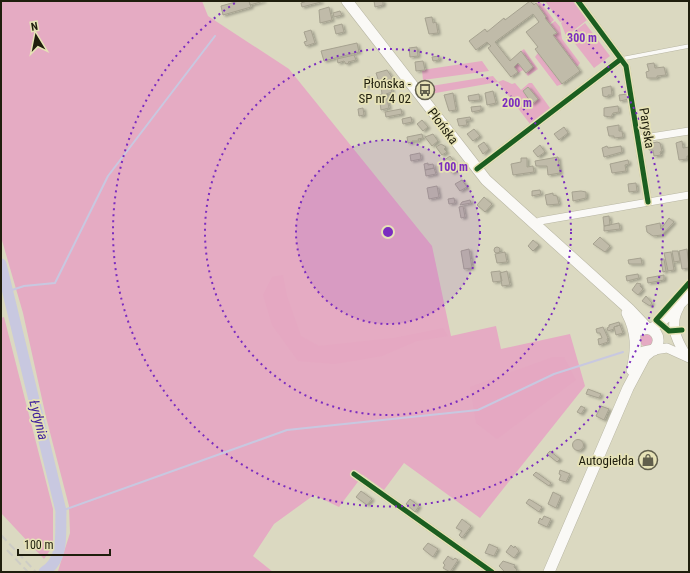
<svg xmlns="http://www.w3.org/2000/svg" width="690" height="573" font-family="'Roboto Condensed',sans-serif">
	<style>
		.green { fill: #e5abc3 }
		.forest { fill: #e5a8c2 }
		.lines { fill: none; stroke-linecap: round; stroke-linejoin: round }
		.stream { stroke: #c8c8e0; stroke-width: 2 }
		.river { stroke: #c8c8e0; stroke-width: 11 }
		.building { fill: #c0bba9; stroke: #a6a290; filter: url(#shadow) }
		.service-casing { stroke: #b8b6a3; stroke-width: 4.5 }
		.minor-casing { stroke: #b8b6a3; stroke-width: 8 }
		.tertiary-casing { stroke: #b8b6a3; stroke-width: 10 }
		.secondary-casing { stroke: #b8b6a3; stroke-width: 11 }
		.primary-casing { stroke: #b8b6a3; stroke-width: 12 }
		.service { stroke: #faf9f6; stroke-width: 3.5 }
		.minor { stroke: #faf9f6; stroke-width: 7 }
		.tertiary { stroke: #faf9f6; stroke-width: 9 }
		.secondary { stroke: #faf9f6; stroke-width: 10 }
		.primary { stroke: #faf9f6; stroke-width: 11 }
		.rail { stroke: #cdccc5; stroke-width: 2; stroke-dasharray: 8 4; stroke-linecap: butt }
		.cycleway-casing { stroke: #e6e2b6; stroke-width: 8 }
		.cycleway { stroke: #1b5e20; stroke-width: 5 }
		.ring { fill: none; stroke: #7b2cbf; stroke-width: 2; stroke-dasharray: 2 4 }
		.labels { text-anchor: middle; dominant-baseline: central; stroke-width: 3.5; stroke-linejoin: round; paint-order: stroke }
		.poi-label { font-size: 13px; fill: #1f1e0d; stroke: #e6e2b6; text-anchor: end }
		.street-label { font-size: 13px; fill: #1f1e0d; stroke: #e6e2b6 }
		.water-label { font-size: 14px; font-style: italic; fill: #3d1e9c; stroke: #e6e2b6 }
		.centre { fill: #7b2cbf; stroke: #e6e2b6; stroke-width: 2 }
		.ring-label { font-size: 12px; text-anchor: middle; font-weight: bold; fill: #7b2cbf; stroke: #e6e2b6; stroke-width: 3.5; stroke-linejoin: round; paint-order: stroke }
	</style>
	<defs>
		<filter id="shadow"><feDropShadow dx="2.5" dy="1.5" stdDeviation="1" flood-color="#0004"/></filter>
	</defs>
	<rect width="100%" height="100%" fill="#dbd9c1"/>
	<path class="green" d="M1 1H202L208 16 289 69 432 246 451 336 496 326 501 349 570 334 585 386 480 518 404 463 384 490 363 475 339 507 314 495 274 524 253 556 273 572 58 571 70 533 69 506 46 417 23 313 1 237Z
		M545 1H573L587 20 568 35 571 39 568 41 561 23 563 21 560 22Z
		M539 2 541 3 554 20 549 24 536 3Z
		M555 21 560 27 562 39 580 63 577 67 553 35 556 33 550 25Z
		M585 23 610 56 594 68 569 36Z
		M524 49 538 69 528 76 523 70 511 77 518 72 514 67 518 63 526 73 533 68 521 51Z
		M538 53 562 84 557 86 535 57Z
		M482 61 489 71 423 80 422 70Z
		M493 76 498 82 503 80 512 84 515 83 521 90 529 83H532L550 108 530 124 498 82 430 94 425 87Z
		M4 317 53 509V546L44 559 1 513V318Z
		M640 340a7 7 0 1 1 14 0a7 7 0 1 1-14 0Z"/>
	<path class="forest" d="M283 275 287 296 301 336 319 346 393 338 443 328 448 336 417 341 382 356 335 364 298 361 272 325 263 295 272 277Z
		M553 357H564L576 380 497 439 476 423 470 387Z"/>
	<g class="lines">
		<path class="stream" d="M9 291 24 286 55 283 108 176 215 36
			M61 511 287 430 478 410 554 374 623 352"/>
		<path class="river" d="M1 264 61 511C60 533 65 559 44 572"/>
	</g>
	<path class="building" d="M239 1H249L251 7 223 15 221 6Z
		M249 1H264L250 5Z
		M307 1H321V2L302 7 301 3Z
		M374 1H383V5L375 7Z
		M530 1 534 5 536 3 546 17 545 18 557 33 553 35 580 71 562 84 535 49 538 47 526 32 539 22 533 14 495 42 510 61 521 51 533 67 526 73 518 63 514 67 518 72 511 77 488 48 491 46 487 42 476 50 469 41 485 29 487 32 504 18 505 20Z
		M329 7 332 20 320 23 319 10Z
		M340 11 342 15 334 17 333 13Z
		M432 17 433 23 436 22 438 33 429 34 425 18Z
		M342 24 344 32 336 34 334 26Z
		M311 30 315 43 306 46 304 42 307 41 304 32Z
		M357 43 359 52 324 61 321 51Z
		M417 47 418 56 410 57 409 48Z
		M354 55 356 60 348 62 349 63 346 64 344 61 338 63 337 59Z
		M439 56V60L433 61 432 57Z
		M423 61 425 70 416 71 415 62Z
		M654 63 655 68 664 67 666 75 657 76V78H647L646 72 649 71 647 64Z
		M387 70 393 79 379 82 376 73Z
		M367 77H370L373 85 365 87 364 83H368Z
		M390 84 392 92 386 94 389 108 381 110 379 95 382 94 381 86Z
		M611 86 612 95H608V97L603 96 602 88Z
		M528 87 538 99 532 104 523 91Z
		M493 91 496 103 487 105 485 93Z
		M453 93 456 110 449 111 444 95Z
		M479 94 480 100 469 101 468 96Z
		M628 94 629 99 620 101 619 95Z
		M481 106V110L472 112 471 107Z
		M618 106 619 112 613 113 611 117 604 116V108Z
		M363 108 364 115 359 116 358 109Z
		M401 109 402 114 386 117 385 112Z
		M411 117 412 122 403 124 402 119Z
		M470 117 471 120H466L467 125 459 126 457 119Z
		M422 120 428 127 423 131 417 124Z
		M619 125V131H622L623 137 614 138V136H609L607 127Z
		M564 127 568 133 559 140 554 134Z
		M474 129 480 136 473 141 467 134Z
		M422 134 423 138 418 139 419 141H412V142L408 143 407 137Z
		M433 134 438 141 432 146 425 137Z
		M682 141 683 148 689 147V156H687V159L679 160 676 143Z
		M484 142 489 149 483 154 478 146Z
		M657 142 660 143 662 151 660 152 661 155 654 156 653 150H649L648 144Z
		M441 144 446 147 444 149 447 152 442 155 436 147Z
		M540 145 545 152 538 157 533 151Z
		M607 146 608 148 621 146 622 152 604 157 602 148Z
		M420 153 421 159 411 161 410 155Z
		M450 156 459 168 452 173 443 161Z
		M558 157 560 173 548 175 547 166H536L535 161Z
		M521 158H527V167L533 166 534 172 513 175 511 164 521 162Z
		M628 160 629 164 625 165 626 171 612 173 610 164Z
		M428 163V165L433 164 434 168 425 170 424 164Z
		M434 168 436 174 426 176 425 170Z
		M462 180 467 187 460 191 455 184Z
		M636 183 637 191 629 192 628 184Z
		M437 186 439 197 429 199 427 188Z
		M540 190 541 194 532 196V191Z
		M581 191 586 192V198L573 201 572 192Z
		M553 193V195L557 196 559 204 547 205 545 195Z
		M484 197 492 204 485 212 477 205Z
		M454 198 455 203 449 204 448 199Z
		M470 200 471 203 460 205 462 202Z
		M463 206 465 217 461 218 459 207Z
		M609 216 610 225 604 226 603 217Z
		M669 218 674 222 662 235 653 236 647 232 646 226 660 223 661 229Z
		M619 223 620 229 604 231V226Z
		M600 237 610 246 605 252 593 244Z
		M533 240 539 245 533 251 528 246Z
		M494 250a3 3 0 1 1 6 0a3 3 0 1 1-6 0Z
		M469 249 472 268 464 269 461 251Z
		M687 249 689 268 682 269 679 251Z
		M672 251H678L680 261 674 262Z
		M505 252 507 262 497 263 495 254Z
		M671 252 674 270 668 271 664 253Z
		M641 258 642 264H629L628 260Z
		M661 259H664L666 271 663 272Z
		M500 271 502 281 493 282 491 272Z
		M507 271 510 285 502 286 500 273Z
		M638 274 639 278 627 281 626 276Z
		M664 275V280L648 283 647 278Z
		M637 283 641 284 640 286 643 289 638 295 632 290Z
		M646 296 652 303 650 306 642 301Z
		M619 322 620 325 614 327V329L608 331 607 328 609 327V325Z
		M620 325 623 333 616 335 614 327Z
		M603 327 608 338 607 339 608 342 599 345 598 339 602 338 600 333H597L596 329Z
		M588 389 601 394 599 398 586 394Z
		M581 406 585 408 581 414 577 412Z
		M601 406 609 409 604 420 596 416Z
		M572.5 445a5.5 5.5 0 1 1 11 0a5.5 5.5 0 1 1-11 0Z
		M550 451 560 459 557 462 547 454Z
		M560 470 570 474 566 482 559 480 561 475 559 474Z
		M536 472 551 483 549 486 533 475Z
		M361 491 372 499 367 505 356 497Z
		M553 492 561 496 556 508 548 504Z
		M410 499 419 506 415 512 406 504Z
		M529 499 542 507 539 512 526 503Z
		M544 516 551 519 547 527 538 523 540 518 542 520Z
		M462 519 471 526 462 538 459 535 462 531 456 528Z
		M428 543 438 549 433 557 423 549Z
		M489 544 498 548 494 556 485 553Z
		M511 545 514 548 515 546 519 551 514 558 506 552Z
		M448 556 453 560 455 558 458 560 450 572 443 568 445 565 443 563Z
		M503 561 515 565 514 567 517 570 516 572H505L499 566Z"/>
	<g class="lines">
		<defs>
			<path id="service" d="M621 59 689 46"/>
			<path id="minor" d="M578 1 626 66 648 202
				M638 139 689 131
				M477 169 621 59
				M534 224 540 221 689 195
				M354 474 492 572"/>
			<path id="tertiary" d="M654 350 667 348 689 358"/>
			<path id="secondary" d="M679 307C669 324 676 339 685 354
				M649 329C660 326 681 304 689 295"/>
			<path id="primary" d="M347 1 486 180 629 309 647 328
				M627 313C637 332 637 349 632 370
				M641 330C654 324 664 339 654 350L644 352
				M549 572 628 388 645 356 650 352"/>
		</defs>
		<use href="#service" class="service-casing"/>
		<use href="#minor" class="minor-casing"/>
		<use href="#tertiary" class="tertiary-casing"/>
		<use href="#secondary" class="secondary-casing"/>
		<use href="#primary" class="primary-casing"/>
		<use href="#service" class="service"/>
		<use href="#minor" class="minor"/>
		<use href="#tertiary" class="tertiary"/>
		<use href="#secondary" class="secondary"/>
		<use href="#primary" class="primary"/>
		<path class="rail" d="M1 535 36 572
			M7 550 28 572"/>
		<defs>
			<path id="cycleway" d="M578 1 626 66 648 202
				M477 169 621 59
				M682 330 669 331 656 320 689 283
				M354 474 492 572"/>
		</defs>
		<use href="#cycleway" class="cycleway-casing"/>
		<use href="#cycleway" class="cycleway"/>
	</g>
	<circle cx="388" cy="232" r="92" fill="#7b2cbf" fill-opacity=".12"/>
	<g class="ring">
		<circle cx="388" cy="232" r="92"/>
		<circle cx="388" cy="232" r="183"/>
		<path d="M538 1A275 275 0 1 1 238 1"/>
	</g>
	<defs>
		<symbol id="bus-ring" viewBox="-11 -11 22 22"><circle r="9.5" fill="#e6e2b6" stroke="#615f4c" stroke-width="1.5"/><path d="M-5-6H5V4H4V6H2V4H-2V6H-4V4H-5ZM-3.5-4V0h7V-4ZM-3.5 1.2v1.5H-2V1.2ZM2 1.2v1.5H3.5V1.2Z" fill="#615f4c"/></symbol>
		<symbol id="shop-ring" viewBox="-11 -11 22 22"><circle r="9.5" fill="#e6e2b6" stroke="#615f4c" stroke-width="1.5"/><path d="M-5-2.5h2.3a2.7 3.5 0 0 1 5.4 0H5L5.5 6h-11ZM-1.5-2.5h3a1.5 2.3 0 0 0-3 0Z" fill="#615f4c"/></symbol>
	</defs>
	<g fill-rule="evenodd">
		<use href="#bus-ring" x="414" y="79" width="22" height="22"/>
		<use href="#shop-ring" x="637" y="449" width="22" height="22"/>
	</g>
	<g class="labels">
		<g class="poi-label">
			<text x="411" y="83">Płońska -<tspan x="411" dy="15">SP nr 4 02</tspan></text>
			<text x="634" y="460">Autogiełda</text>
		</g>
		<g class="street-label">
			<text transform="translate(443 126) rotate(53)">Płońska</text>
			<text transform="translate(647 128) rotate(81)">Paryska</text>
		</g>
		<g class="water-label">
			<text transform="translate(39 420) rotate(76)">Łydynia</text>
		</g>
	</g>
	<circle cx="388" cy="232" r="6" class="centre"/>
	<g class="ring-label">
		<text x="582" y="42">300 m</text>
		<text x="517" y="107">200 m</text>
		<text x="453" y="171">100 m</text>
	</g>
	<rect width="690" height="573" fill="none" stroke="#1f1e0d" stroke-width="4"/>
	<g transform="translate(36 36) rotate(350)" stroke="#e6e2b6" stroke-width="3" paint-order="stroke">
	<path d="M0-3L7 15L0 10L-7 15Z" fill="#1f1e0d"/>
	<text y="-6" font-size="11" font-weight="bold" text-anchor="middle" fill="#1f1e0d">N</text>
	</g>
	<path d="M18 549v6h92v-6" fill="none" stroke="#1f1e0d" stroke-width="2"/>
	<text x="24" y="549" font-size="12" fill="#1f1e0d" stroke="#e6e2b6" stroke-width="3" paint-order="stroke">100 m</text>
</svg>
